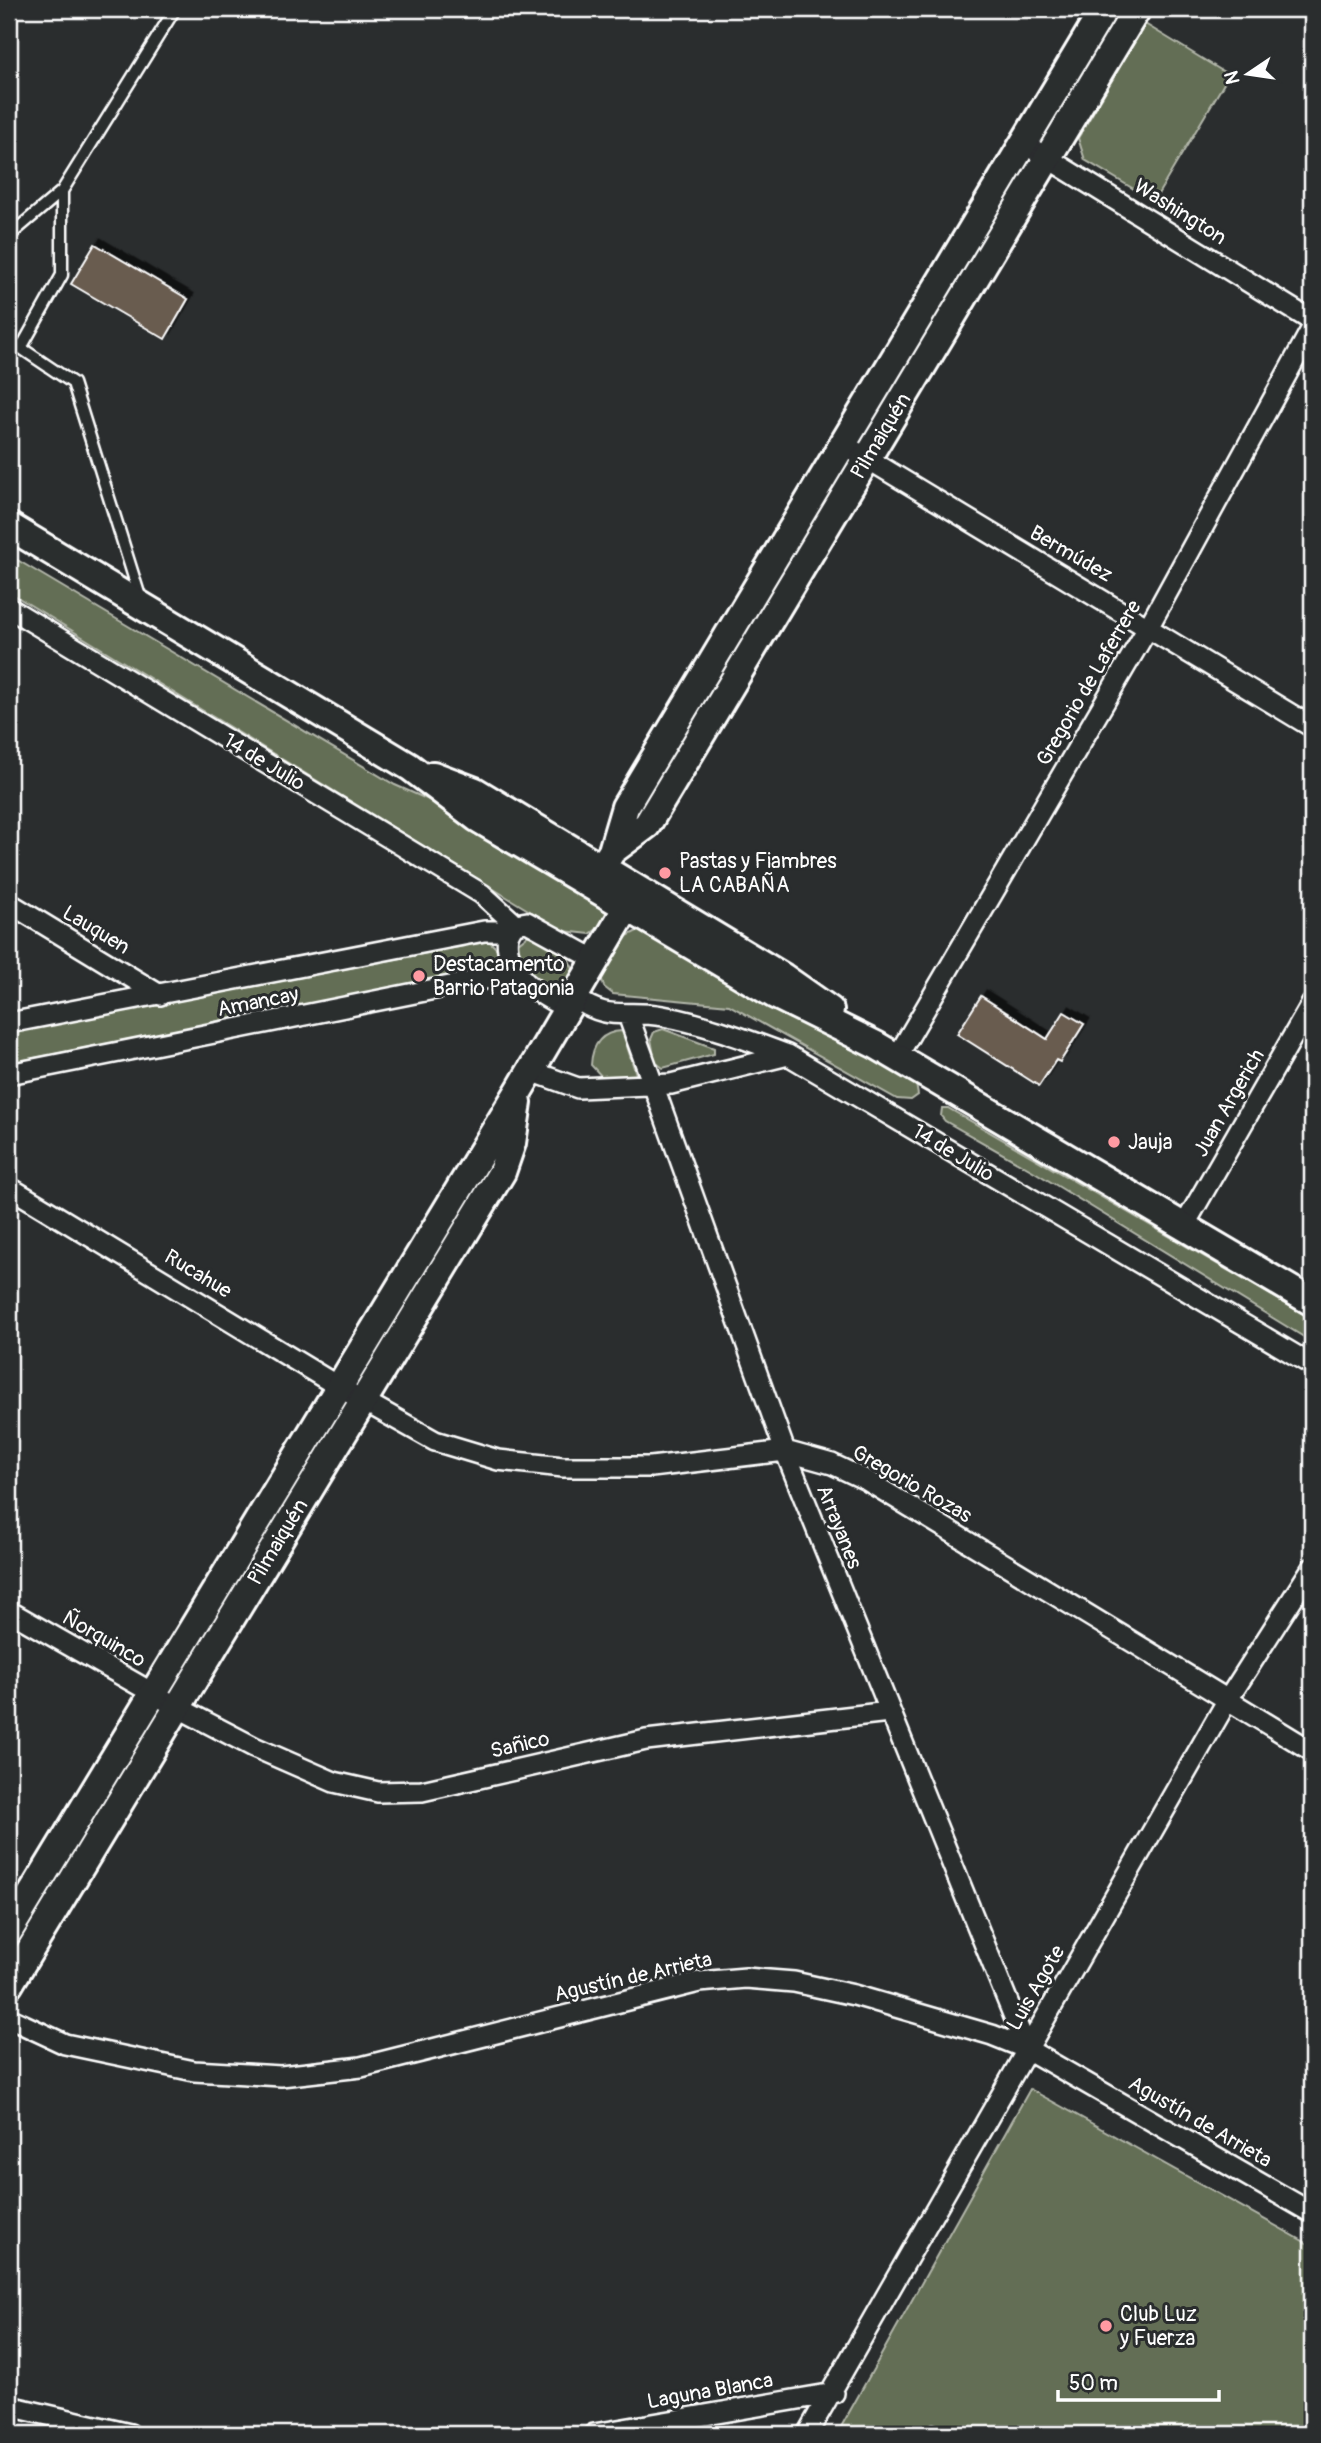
<svg xmlns="http://www.w3.org/2000/svg" width="1321" height="2443" font-family="Pangolin,sans-serif">
	<style>
		.green { fill: #646e55; stroke: #b2b6aa; stroke-width: 2 }
		.building { fill: #695b50; stroke: #fff; stroke-width: 2; filter: url(#shadow) }
		.lines { fill: none; stroke-linecap: round; stroke-linejoin: round }
		.lane-casing { stroke: #fff; stroke-width: 15 }
		.street-casing { stroke: #fff; stroke-width: 24 }
		.secondary-casing { stroke: #fff; stroke-width: 32 }
		.lane { stroke: #2a2d2e; stroke-width: 10 }
		.street { stroke: #2a2d2e; stroke-width: 19 }
		.secondary { stroke: #2a2d2e; stroke-width: 26 }
		.poi-dot { fill: #ff9aa2; stroke: #2a2d2e; stroke-width: 2.5 }
		.labels { text-anchor: middle; dominant-baseline: central; stroke-width: 6; stroke-linejoin: round; paint-order: stroke }
		.street-label { font-size: 21px; fill: #fff; stroke: #2a2d2e }
		.poi-label { font-size: 21px; fill: #fff; stroke: #2a2d2e; text-anchor: start }
	</style>
	<defs>
		<filter id="shadow"><feDropShadow dx="5.5" dy="-5.5" stdDeviation="0" flood-color="#0009"/></filter>
	</defs>
	<rect width="100%" height="100%" fill="#2a2d2e"/>
	<filter id="ink" filterUnits="userSpaceOnUse"><feTurbulence type="fractalNoise" baseFrequency=".0143" numOctaves="2"/><feDisplacementMap in="SourceGraphic" scale="14" xChannelSelector="R" yChannelSelector="G"/><feConvolveMatrix kernelMatrix="1 2 1 2 8 2 1 2 1" color-interpolation-filters="sRGB"/></filter>
	<g filter="url(#ink)">
		<path class="green" d="M1113 9H1124L1058 119 1053 120Z
			M1145 24 1229 75 1154 201 1085 160 1078 138Z
			M1014 180 1018 188 875 422 872 415Z
			M835 483 837 485 636 824 629 825 830 485Z
			M9 555 395 785 470 818 609 910 604 924 590 934 563 931 510 899 9 592Z
			M645 927 916 1084 918 1095 911 1100 897 1099 729 1005 613 994 604 987 601 976 627 936Z
			M527 936H534L568 958 574 971 566 987 552 989 521 968 517 944Z
			M485 942H490L499 951 498 965 492 968 9 1063V1033Z
			M663 1029 714 1048V1054L663 1068 655 1062 651 1039 654 1032Z
			M622 1031 636 1074 631 1081 604 1079 591 1065C592 1044 601 1032 622 1031Z
			M942 1108H948L1312 1319V1342L1033 1171 945 1121 941 1116Z
			M332 1424V1432L186 1674 177 1676Z
			M143 1733 145 1742 9 1965V1944L138 1735Z
			M1030 2089 1312 2246V2434H837Z"/>
		<path class="building" d="M95 244 188 299 165 339 71 284Z
			M981 996 1047 1039 1064 1012 1084 1024 1060 1062 1056 1060 1039 1086 957 1034Z"/>
		<g class="lines">
			<defs>
				<path id="lane" d="M9 236 62 191 175 9
					M9 340 73 383 141 600
					M21 348 62 275V191
					M933 2430 934 2434"/>
				<path id="street" d="M1023 143 1312 321
					M843 444 1312 727
					M9 608 482 894 515 924
					M9 903 160 995
					M574 997C609 1023 625 1009 663 1016 706 1024 747 1040 788 1055L1312 1365
					M567 1009C540 993 514 983 508 950 506 939 508 932 515 924L527 922 596 960
					M628 1015 785 1451 1027 2049
					M9 1023 484 931H509
					M897 1057 1149 626 1312 328
					M531 1071 578 1088 671 1084 788 1055
					M9 1074 515 973
					M9 1187 339 1387 435 1441 498 1460 563 1467H651L785 1451 832 1464 866 1480 1312 1751
					M1184 1226 1312 1003
					M9 1611 177 1707 254 1747 334 1782 378 1792 422 1791 646 1740 889 1712
					M9 2018 65 2044 194 2071 281 2076 361 2067 699 1982 746 1978 794 1982 854 1995 992 2035 1027 2049 1312 2213
					M9 2406 130 2434
					M594 2434 834 2393
					M807 2434 1227 1701 1312 1568"/>
				<path id="secondary" d="M9 526 410 767 477 818 775 995 876 1045 1312 1302
					M433 775 475 791 783 977 830 1010
					M612 851 647 825 1137 9
					M591 885 612 851 625 807 1104 9
					M9 1931 520 1089 637 890
					M9 1985 502 1172 512 1143 518 1102"/>
			</defs>
			<use href="#lane" class="lane-casing"/>
			<use href="#street" class="street-casing"/>
			<use href="#secondary" class="secondary-casing"/>
			<use href="#lane" class="lane"/>
			<use href="#street" class="street"/>
			<use href="#secondary" class="secondary"/>
		</g>
	</g>
	<g class="poi-dot">
		<circle cx="665" cy="873" r="7"/>
		<circle cx="419" cy="976" r="7"/>
		<circle cx="1114" cy="1142" r="7"/>
		<circle cx="1106" cy="2326" r="7"/>
	</g>
	<g class="labels">
		<g class="street-label">
			<text transform="translate(1180 212) rotate(32)">Washington</text>
			<text transform="translate(881 436) rotate(-59)">Pilmaiquén</text>
			<text transform="translate(1071 554) rotate(30)">Bermúdez</text>
			<text transform="translate(1089 683) rotate(-60)">Gregorio de Laferrere</text>
			<text transform="translate(264 762) rotate(31)">14 de Julio</text>
			<text transform="translate(96 930) rotate(31)">Lauquen</text>
			<text transform="translate(258 1002) rotate(-11)">Amancay</text>
			<text transform="translate(1229 1103) rotate(-60)">Juan Argerich</text>
			<text transform="translate(953 1153) rotate(31)">14 de Julio</text>
			<text transform="translate(198 1274) rotate(31)">Rucahue</text>
			<text transform="translate(912 1484) rotate(30)">Gregorio Rozas</text>
			<text transform="translate(839 1527) rotate(68)">Arrayanes</text>
			<text transform="translate(278 1542) rotate(-59)">Pilmaiquén</text>
			<text transform="translate(104 1639) rotate(30)">Ñorquinco</text>
			<text transform="translate(520 1745) rotate(-13)">Sañico</text>
			<text transform="translate(633 1977) rotate(-13)">Agustín de Arrieta</text>
			<text transform="translate(1036 1988) rotate(-60)">Luis Agote</text>
			<text transform="translate(1200 2122) rotate(30)">Agustín de Arrieta</text>
			<text transform="translate(710 2391) rotate(-10)">Laguna Blanca</text>
		</g>
		<g class="poi-label">
			<text x="679" y="861">Pastas y Fiambres<tspan x="679" dy="24">LA CABAÑA</tspan></text>
			<text x="433" y="964">Destacamento<tspan x="433" dy="24">Barrio Patagonia</tspan></text>
			<text x="1128" y="1142">Jauja</text>
			<text x="1120" y="2314">Club Luz<tspan x="1120" dy="24">y Fuerza</tspan></text>
		</g>
	</g>
	<rect width="1321" height="2443" fill="none" stroke="#2a2d2e" stroke-width="35"/>
	<rect x="18" y="18" width="1286" height="2408" fill="none" stroke="#fff" stroke-width="2.5" filter="url(#ink)"/>
	<g transform="translate(1248 74) rotate(257)" stroke="#2a2d2e" stroke-width="5" paint-order="stroke">
	<path d="M0-5L12 26L0 18L-12 26Z" fill="#ffffff"/>
	<text y="-10" font-size="19" font-weight="bold" text-anchor="middle" fill="#ffffff">N</text>
	</g>
	<path d="M1058 2390v10h161v-10" fill="none" stroke="#ffffff" stroke-width="3.5"/>
	<text x="1069" y="2390" font-size="21" fill="#ffffff" stroke="#2a2d2e" stroke-width="5" paint-order="stroke">50 m</text>
</svg>
